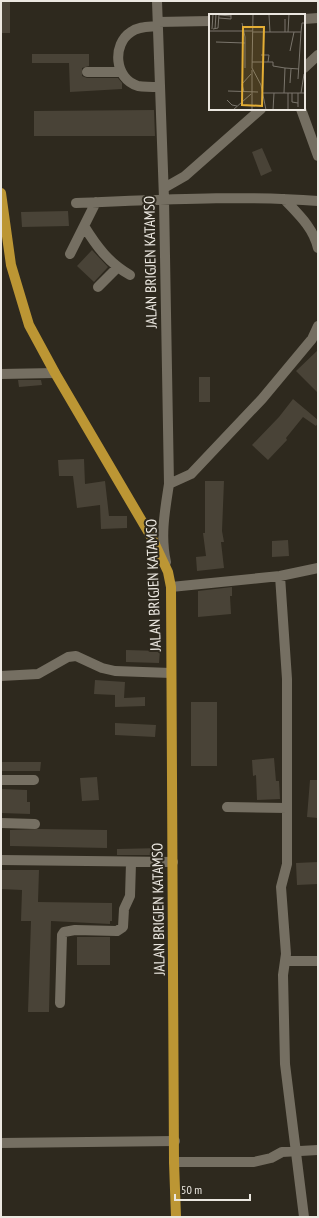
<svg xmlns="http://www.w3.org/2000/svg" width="319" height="1218" font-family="'PT Sans Narrow',sans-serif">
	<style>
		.building { fill: #494337 }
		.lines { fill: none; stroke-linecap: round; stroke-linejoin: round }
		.minor { stroke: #756f62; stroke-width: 10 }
		.primary { stroke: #bc9634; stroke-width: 10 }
		.labels { text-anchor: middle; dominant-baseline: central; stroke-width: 4; stroke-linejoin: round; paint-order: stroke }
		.street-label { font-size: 15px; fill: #ebe7e0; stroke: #2e291e }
		.inset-road { fill: none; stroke: #7a756c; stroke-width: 1 }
		.view { fill: #e4ae35; fill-opacity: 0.15; stroke: #e4ae35; stroke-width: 2 }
		.inset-edge { fill: none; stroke: #ebe7e0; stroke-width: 2 }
	</style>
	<rect width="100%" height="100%" fill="#2e291e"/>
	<path class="building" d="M1 1H10V33H1Z
		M32 54H89V66L82 68V76L87 78H118L122 83V89L70 92 69 63H32Z
		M154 110 155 136H34V111Z
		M262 148 272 171 261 176 252 152Z
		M68 211 69 226 22 227 21 212Z
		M92 250 108 267 94 282 77 266Z
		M318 350V393L296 371Z
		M199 377H210V402H199Z
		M18 380H41L42 385 19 387Z
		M293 399 318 420V423L316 426 303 417 286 438 287 440 268 460 252 445 279 417Z
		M84 459 85 484 105 481 109 516H127V528L101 529 100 505 77 508 73 476H59L58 460Z
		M205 481H224L222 531 224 542H221L224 568 197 571 196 557 206 556 203 533H205Z
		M288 540 289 556 272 557V541Z
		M232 587V596H230L231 614 198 617V591Z
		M126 650 160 651 159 663 126 662Z
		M95 680 125 682 124 698 145 697V706L115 707V695L94 694Z
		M191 702H217V766H191Z
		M115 723 156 725 155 737 115 735Z
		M274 758 276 781H279L280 799 257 800 256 775 253 776 252 760Z
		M1 762H41L40 771H1Z
		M97 777 99 800 82 801 80 778Z
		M310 780H318V818L307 817Z
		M1 789 27 790V802H30V814L1 813Z
		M39 829 107 830V848L10 846V830Z
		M162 848V855H117V849Z
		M318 862V884L297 885 296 863Z
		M1 870H39L38 902 112 903V921H110V924L51 921 49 1012H28L31 921H21L22 890 1 889Z
		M77 937H110V965H77Z"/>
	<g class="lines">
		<path class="minor" d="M157 1 164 199 169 484C165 510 160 536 166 562
			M304 19 318 18
			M158 22 210 21
			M158 26C149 27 139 26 131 32 112 44 114 79 138 86 145 87 153 87 160 87
			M304 68 318 55
			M87 72H121
			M301 109 318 156
			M164 188 185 176 261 109
			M284 199C298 214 313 227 318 248
			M76 203C157 200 238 195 318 201
			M84 226C97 247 109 263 130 275
			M70 254 96 202
			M98 287 118 267
			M1 374 55 373
			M169 484 191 474 262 399 312 339 318 326
			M280 576 287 679V864L281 887 286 954 283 975 285 1064 304 1217
			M171 587 280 576 318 568
			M1 676 38 674 68 657 76 656 102 668 115 671 171 673
			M1 780H34
			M227 807 287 808
			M1 823 35 824
			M1 860 173 862
			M285 961H318
			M60 1003 62 935 64 932 75 930 117 931 123 927 124 909 130 896 131 863
			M1 1143 175 1141
			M174 1162H254L271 1158 282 1152 318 1150"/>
		<path class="primary" d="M1 193 11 265 29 325 55 373 153 540 168 572 171 587 174 1162 176 1217"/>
	</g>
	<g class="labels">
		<g class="street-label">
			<text transform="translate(150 262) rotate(-91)">JALAN BRIGJEN KATAMSO</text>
			<text transform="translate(153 585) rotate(-92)">JALAN BRIGJEN KATAMSO</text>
			<text transform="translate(158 909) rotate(-91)">JALAN BRIGJEN KATAMSO</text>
		</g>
	</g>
	<g transform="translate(209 14)">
		<rect width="96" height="96" fill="#2e291e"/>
		<path class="inset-road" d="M44 0 43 54 52 71 57 96M10 1 22 2M60 1 61 18M10 4 22 5V0M33 9 36 23V54M3 15 4 0M4 15 9 14 10 0M6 15 7 0M0 17H43M44 18H92L93 9H96M76 18V5M79 18 80 0M7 28 36 29M81 37 85 18M52 41H60L59 48M43 48H64V52L76 54M89 65 92 18M81 69 82 55M19 77 49 78M35 78 33 70 42 60M54 79H96M75 79 76 54 90 55M83 79V88L89 89M92 79 95 60M18 86 23 91 28 92M89 93V79M79 95V79M24 96 42 80M43 96V56M64 96 65 79"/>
		<path class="view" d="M34 13H55L53 92 33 91Z"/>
		<rect width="96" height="96" class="inset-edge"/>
	</g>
	<rect width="319" height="1218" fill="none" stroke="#ebe7e0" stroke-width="4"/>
	<path d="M175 1194v6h75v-6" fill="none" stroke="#ebe7e0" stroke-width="2"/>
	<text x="181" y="1194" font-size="12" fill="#ebe7e0" stroke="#2e291e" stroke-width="3" paint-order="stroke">50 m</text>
</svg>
